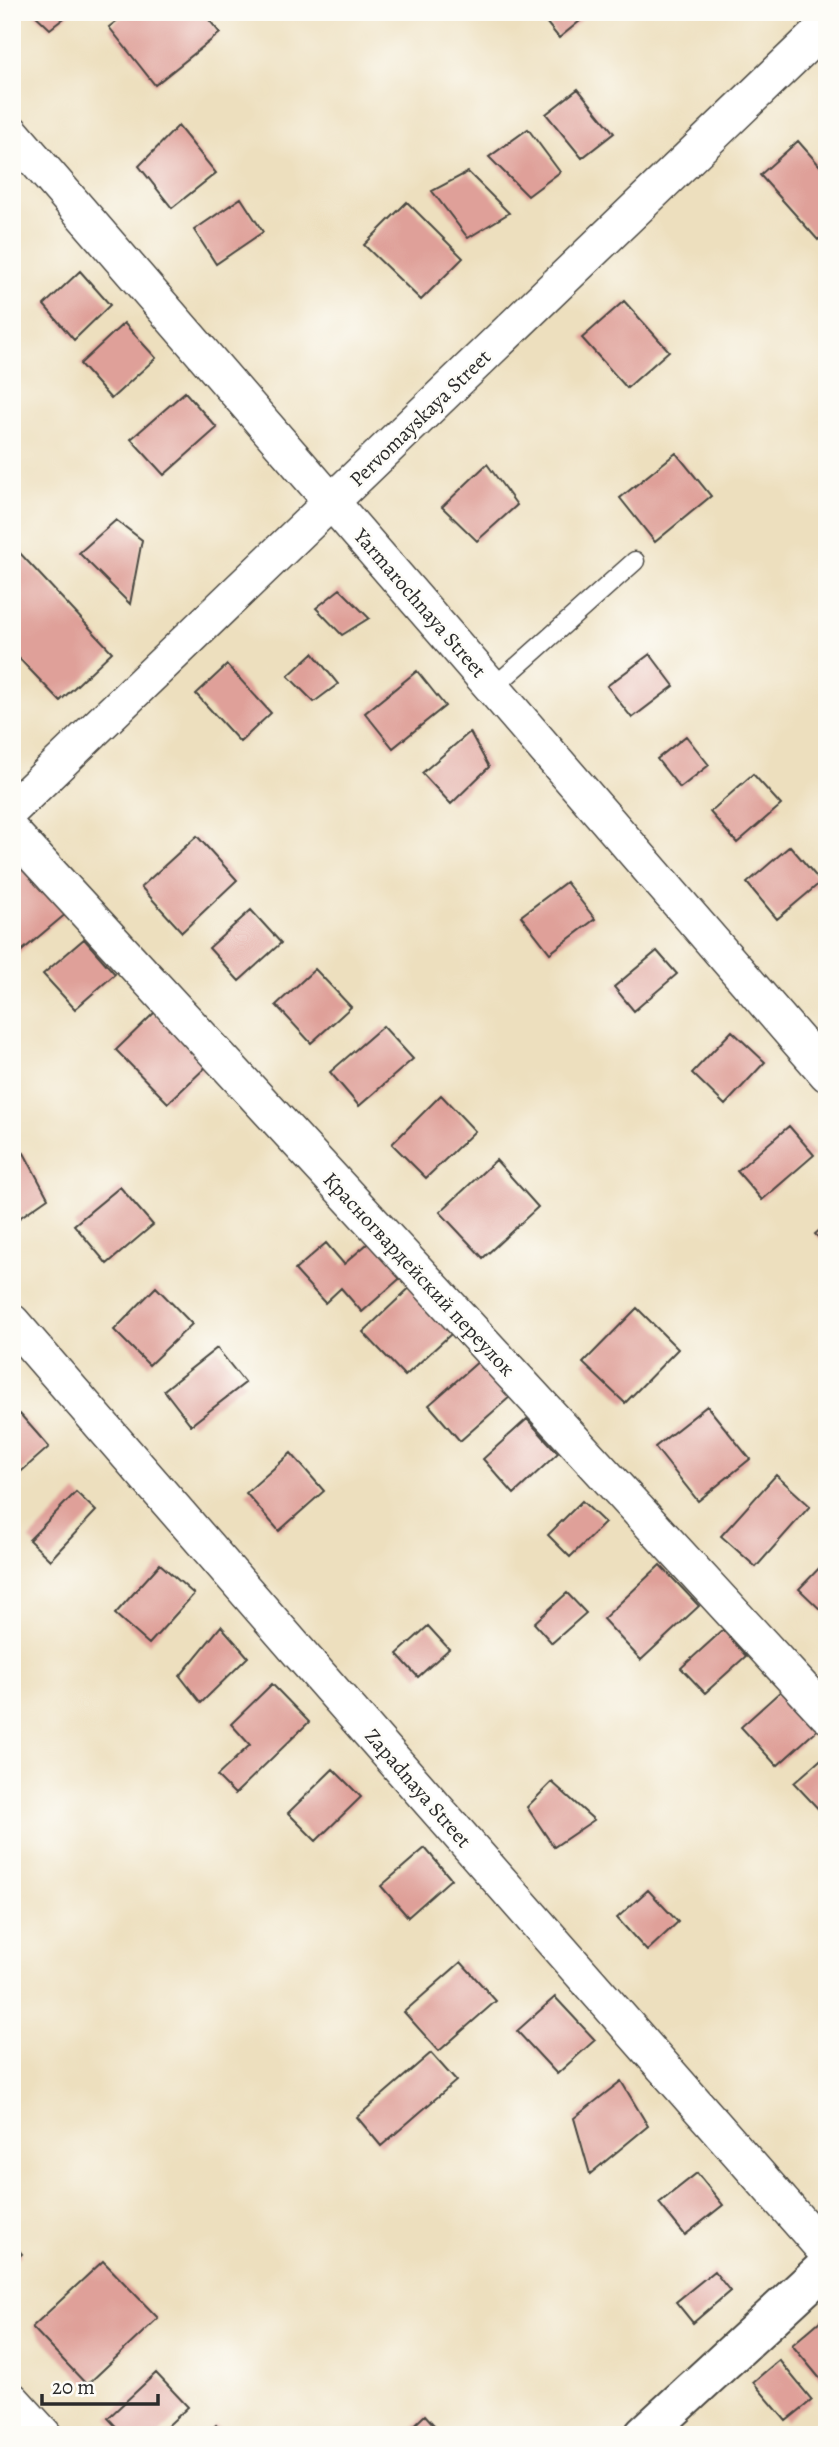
<svg xmlns="http://www.w3.org/2000/svg" width="839" height="2447" font-family="Alegreya,serif">
	<style>
		.building { fill: #dfa099 }
		.lines { fill: none; stroke-linecap: round; stroke-linejoin: round }
		.service-casing { stroke: #484641; stroke-width: 21 }
		.minor-casing { stroke: #484641; stroke-width: 38 }
		.tertiary-casing { stroke: #484641; stroke-width: 42 }
		.service { stroke: #fff; stroke-width: 18 }
		.minor { stroke: #fff; stroke-width: 35 }
		.tertiary { stroke: #fff; stroke-width: 38 }
		.labels { text-anchor: middle; dominant-baseline: central; stroke-width: 5; stroke-linejoin: round; paint-order: stroke }
		.street-label { font-size: 21px; fill: #2b2b2b; stroke: #fdfcf7 }
	</style>
	<rect width="100%" height="100%" fill="#fdfcf7"/>
	<filter id="ink" filterUnits="userSpaceOnUse"><feTurbulence type="fractalNoise" baseFrequency=".0143" numOctaves="2"/><feDisplacementMap in="SourceGraphic" scale="14" xChannelSelector="R" yChannelSelector="G"/><feConvolveMatrix kernelMatrix="1 2 1 2 8 2 1 2 1" color-interpolation-filters="sRGB"/></filter>
	<filter id="wash" filterUnits="userSpaceOnUse"><feTurbulence type="fractalNoise" baseFrequency=".00686" numOctaves="4" result="noise"/><feDisplacementMap in="SourceGraphic" scale="28" xChannelSelector="R" yChannelSelector="G"/><feGaussianBlur stdDeviation="1.57" result="paint"/><feColorMatrix in="noise" values="0 0 0 0 0 0 0 0 0 0 0 0 0 0 0 0 0 1.4 0 .05"/><feComposite in="paint" operator="in"/></filter>
	<g filter="url(#wash)">
		<rect width="100%" height="100%" fill="#eddfbe"/>
		<g id="blocks">
			<path class="building" d="M32 12H72L50 29Z
				M128 12H210L206 16 220 33 155 85 109 27Z
				M538 12H591L559 38Z
				M578 89 614 133 582 158 546 114Z
				M178 126 216 173 172 208 139 166Z
				M528 129 560 172 528 196 489 157Z
				M798 141 827 174V232L818 240 760 175Z
				M468 172 509 213 468 238 432 191Z
				M241 198 263 232 216 264 194 230Z
				M407 202 463 258 421 300 364 245Z
				M80 271 110 305 74 340 44 305Z
				M624 301 669 351 627 388 582 338Z
				M124 323 156 358 111 399 80 364Z
				M185 392 217 428 164 475 131 439Z
				M676 453 711 496 655 542 620 498Z
				M487 464 517 505 477 541 442 507Z
				M116 520 142 540 130 604 79 553Z
				M18 551 112 652 60 701 12 651V556Z
				M340 589 369 618 342 635 316 608Z
				M313 653 338 684 314 702 288 676Z
				M650 654 674 686 632 718 607 686Z
				M227 665 271 713 240 742 196 694Z
				M417 671 445 706 393 748 365 713Z
				M470 732 489 767 451 804 422 773Z
				M686 736 709 765 680 788 657 759Z
				M753 774 781 805 737 843 710 812Z
				M197 836 237 880 182 932 141 887Z
				M790 846 821 882 777 919 747 883Z
				M22 861 67 913 12 959V869Z
				M566 882 595 919 550 953 521 916Z
				M251 910 281 943 239 981 209 948Z
				M84 939 115 974 75 1009 43 974Z
				M657 951 677 974 634 1011 614 987Z
				M315 969 351 1007 311 1043 276 1005Z
				M155 1012 207 1066 168 1103 116 1050Z
				M383 1026 413 1059 359 1106 330 1072Z
				M732 1031 765 1062 725 1105 692 1073Z
				M441 1095 475 1131 426 1178 392 1144Z
				M789 1126 814 1155 762 1200 737 1171Z
				M24 1153 48 1198 12 1223V1160Z
				M496 1160 538 1207 483 1258 440 1212Z
				M120 1187 153 1225 107 1264 74 1225Z
				M827 1224V1246L815 1234Z
				M374 1238 406 1273 362 1312 341 1288 325 1303 295 1270 326 1243 344 1264Z
				M419 1279 462 1324 405 1376 363 1332Z
				M156 1287 192 1324 149 1365 114 1330Z
				M637 1308 678 1349 625 1403 583 1363Z
				M217 1348 245 1383 191 1425 164 1390Z
				M480 1360 511 1396 460 1441 429 1405Z
				M707 1406 750 1459 698 1501 655 1447Z
				M20 1414 49 1447 15 1477 12 1474V1420Z
				M527 1419 558 1453 514 1494 483 1459Z
				M291 1453 324 1491 279 1531 246 1493Z
				M776 1475 810 1506 756 1567 721 1536Z
				M76 1492 96 1511 50 1560 29 1540Z
				M582 1501 605 1523 570 1557 548 1535Z
				M827 1560V1616L799 1589Z
				M160 1564 194 1594 149 1644 115 1614Z
				M660 1565 699 1606 641 1660 603 1619Z
				M567 1593 586 1613 552 1643 534 1623Z
				M221 1626 248 1657 201 1703 180 1676Z
				M428 1626 449 1649 418 1677 397 1654Z
				M723 1630 746 1656 705 1693 681 1668Z
				M792 1681 827 1721 777 1766 741 1727Z
				M272 1684 309 1722 235 1794 217 1776 250 1745 231 1724Z
				M827 1754V1814L825 1816 794 1783Z
				M333 1769 361 1797 316 1841 288 1813Z
				M552 1782 594 1820 554 1847 527 1807Z
				M425 1848 451 1879 408 1917 381 1886Z
				M648 1890 678 1922 647 1951 617 1918Z
				M461 1962 496 2001 439 2051 404 2012Z
				M555 1997 595 2040 557 2074 517 2031Z
				M431 2053 456 2081 381 2146 357 2117Z
				M621 2081 648 2126 590 2174 574 2118Z
				M697 2173 723 2205 685 2235 659 2203Z
				M12 2242 22 2254 12 2263Z
				M103 2261 158 2318 87 2385 32 2327Z
				M714 2271 730 2291 693 2323 676 2302Z
				M827 2315V2377L822 2381 792 2345Z
				M779 2360 812 2400 786 2421 753 2382Z
				M156 2373 188 2407 158 2435H124L108 2418Z
				M425 2415 443 2435H404Z
				M216 2425 225 2435H206Z"/>
		</g>
	</g>
	<g filter="url(#ink)">
		<use href="#blocks" fill-opacity="0" stroke="#484641" stroke-width="2"/>
		<g class="lines">
			<defs>
				<path id="service" d="M493 688 635 561"/>
				<path id="minor" d="M12 133 827 1074
					M12 809 827 25
					M12 832 827 1715
					M12 1322 297 1650 827 2253
					M12 2400 44 2435"/>
				<path id="tertiary" d="M644 2435 827 2266"/>
			</defs>
			<use href="#service" class="service-casing"/>
			<use href="#minor" class="minor-casing"/>
			<use href="#tertiary" class="tertiary-casing"/>
			<use href="#service" class="service"/>
			<use href="#minor" class="minor"/>
			<use href="#tertiary" class="tertiary"/>
		</g>
	</g>
	<g class="labels">
		<g class="street-label">
			<text transform="translate(420 418) rotate(-44)">Pervomayskaya Street</text>
			<text transform="translate(420 603) rotate(49)">Yarmarochnaya Street</text>
			<text transform="translate(419 1274) rotate(47)">Красногвардейский переулок</text>
			<text transform="translate(418 1788) rotate(49)">Zapadnaya Street</text>
		</g>
	</g>
	<rect width="839" height="2447" fill="none" stroke="#fdfcf7" stroke-width="42"/>
	<path d="M42 2394v10h116v-10" fill="none" stroke="#2b2b2b" stroke-width="3.5"/>
	<text x="52" y="2394" font-size="21" fill="#2b2b2b" stroke="#fdfcf7" stroke-width="5" paint-order="stroke">20 m</text>
</svg>
